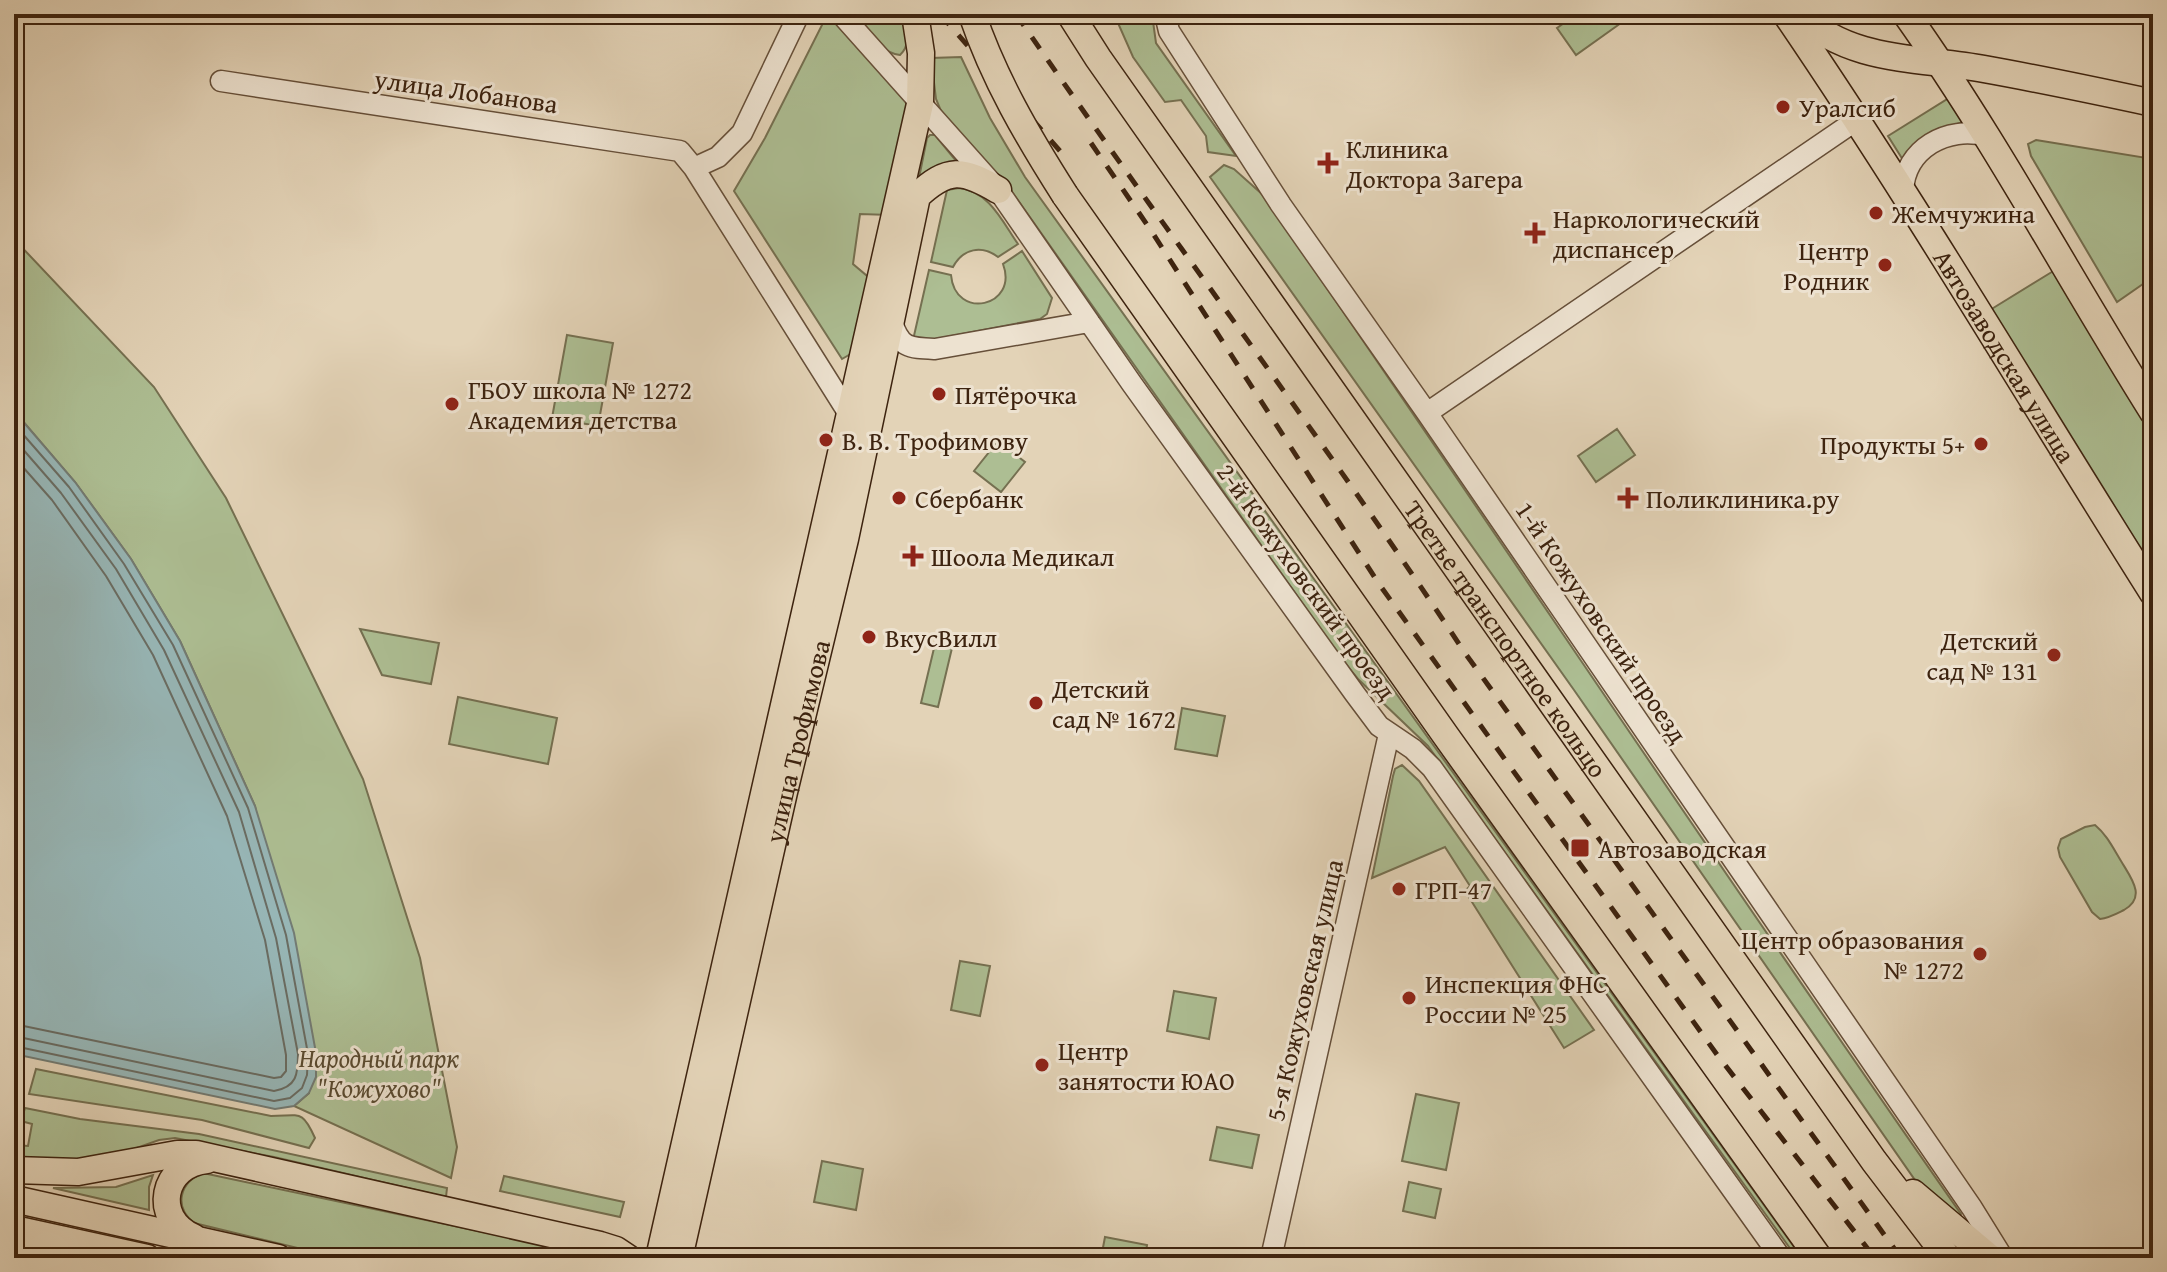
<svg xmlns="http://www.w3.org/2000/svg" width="2167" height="1272" font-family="'Gentium Book Plus',serif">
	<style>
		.green { fill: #adbe93; stroke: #757051; stroke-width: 2 }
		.water { fill: #97b6b6; stroke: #737b73; stroke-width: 2 }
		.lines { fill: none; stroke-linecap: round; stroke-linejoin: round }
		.shore { stroke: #6a6c62; stroke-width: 2 }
		.minor-casing { stroke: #664f39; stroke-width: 23 }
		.major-casing { stroke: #3d230f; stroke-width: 29 }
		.minor { stroke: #ede2d0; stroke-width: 20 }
		.major { stroke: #e3d3b7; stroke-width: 26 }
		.rail { stroke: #3d230f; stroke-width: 5; stroke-dasharray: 14 14; stroke-linecap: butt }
		.major-bridge-casing { stroke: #3d230f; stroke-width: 29; stroke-linecap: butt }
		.major-bridge { stroke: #e3d3b7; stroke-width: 26 }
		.poi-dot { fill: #8f2418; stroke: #ede2d0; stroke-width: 3 }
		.labels { text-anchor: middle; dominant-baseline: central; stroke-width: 6; stroke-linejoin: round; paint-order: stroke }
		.street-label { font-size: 26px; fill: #3d230f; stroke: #ede2d0 }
		.poi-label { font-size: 26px; fill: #3d230f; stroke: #ede2d0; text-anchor: start }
		.park-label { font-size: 26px; font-style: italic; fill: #594a30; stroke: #ede2d0 }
	</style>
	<rect width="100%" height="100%" fill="#e3d3b7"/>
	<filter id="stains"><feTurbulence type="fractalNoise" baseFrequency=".0025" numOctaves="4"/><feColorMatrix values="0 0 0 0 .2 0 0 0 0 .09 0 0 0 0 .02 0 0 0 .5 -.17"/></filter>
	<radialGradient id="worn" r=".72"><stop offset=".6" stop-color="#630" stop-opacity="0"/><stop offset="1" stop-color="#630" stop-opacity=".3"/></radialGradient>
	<path class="green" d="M855 14H904C906 29 912 44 900 55 878 52 868 29 855 14Z
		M1114 14H1152L1156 43 1236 156 1208 152 1206 136 1181 100 1165 102 1133 57Z
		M1577 14H1626L1628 18 1576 55 1557 28Z
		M824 21 841 23 909 105 890 215 860 214 853 264 873 281 859 349 842 359 734 191 765 138Z
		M961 57 990 118 1025 177 1802 1258H1797L1428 746 1358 679 1343 661 1010 189 949 123 941 111 936 99 931 58Z
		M1949 98 1963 122 1933 132 1903 160 1888 136Z
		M930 135H935L957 162 919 178 927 138Z
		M2036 140 2153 159V277L2117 302 2031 156 2028 144Z
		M1224 165 1234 169 1263 195C1497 534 1725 877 1961 1214L1958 1218 1936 1202 1915 1180 1574 690 1210 177Z
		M959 188C989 191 1002 221 1018 244L998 257C982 245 963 248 953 267L931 262 947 190Z
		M14 239 154 387 226 498 363 779 420 958 457 1147 451 1178 294 1106 309 1093 255 806 180 641 131 559 75 482 14 411Z
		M1022 251 1052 298 1047 314 1040 319 920 342 913 340 929 270 951 275C955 321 1019 307 1003 264Z
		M2055 270 2153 428V568L1990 310Z
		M567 335 613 343 598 426 552 418Z
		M1617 429 1635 455 1596 482 1578 456Z
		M998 441 1025 462 1001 492 974 471Z
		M360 629 439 643 431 684 382 675Z
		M935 644 952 648 938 707 921 703Z
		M458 697 557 718 548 764 449 744Z
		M1182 708 1225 716 1217 756 1175 749Z
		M1402 765 1419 781 1594 1030 1564 1048 1465 891 1470 886 1445 847 1372 878 1393 776 1395 769Z
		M2095 825C2107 835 2113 848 2121 861 2131 878 2147 897 2124 910 2116 914 2109 918 2100 919L2092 912 2060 857 2058 848 2061 839 2085 827Z
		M960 961 990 966 980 1016 951 1010Z
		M1174 991 1216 998 1209 1039 1167 1031Z
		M36 1069 271 1116C300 1116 302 1109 315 1138L309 1148 202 1120 29 1094Z
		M1416 1094 1459 1103 1446 1170 1402 1161Z
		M25 1108 80 1119 199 1134 447 1188 446 1197 274 1157 175 1138 159 1140 89 1165 14 1164 16 1145 28 1146 32 1124 21 1121Z
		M1217 1127 1259 1135 1252 1168 1210 1160Z
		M822 1161 863 1169 856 1210 814 1202Z
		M203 1173 568 1250 592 1258H339L194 1223C173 1206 180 1182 203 1173Z
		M153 1175 149 1187V1210L53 1188 116 1187Z
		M504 1176 624 1202 620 1217 500 1191Z
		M1409 1182 1441 1189 1435 1218 1403 1211Z
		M1105 1237 1147 1245 1145 1258H1101Z"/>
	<path class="water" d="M14 411 75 482 131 559 180 641 255 806 294 933 316 1053V1077L309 1093 294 1106 275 1109 14 1054Z"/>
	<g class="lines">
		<path class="shore" d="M14 424 69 487 124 564 173 645 248 808 286 935 308 1054 307 1075 302 1088 290 1098 274 1101 14 1046
			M14 439 61 493 116 569 164 650 239 812 276 938 298 1054C298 1074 297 1087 274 1091L14 1036
			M14 457 52 500 106 576 153 655 227 816 265 940 286 1055V1071L281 1077 274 1078 14 1024"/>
		<defs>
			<path id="minor" d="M841 14 998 190 1132 384 1355 694 1379 726 1413 749 1432 768 1781 1258
				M1165 14 1169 31 1281 205 1427 413 1972 1208 2003 1258
				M221 81 680 151 694 168 854 422
				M694 168 718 157 742 133 799 14
				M1903 191C1905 149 1947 125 1987 136
				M892 322C900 348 909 348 935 349L1089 322
				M1427 413 1858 119
				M1271 1258 1389 734"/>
			<g id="major">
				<path id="s1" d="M1070 14 1098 58 1874 1161 1948 1258"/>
				<path id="s2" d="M1786 14C1915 203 2031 400 2153 593"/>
				<path d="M1799 14C1851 63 1918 57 1984 69 2040 79 2097 91 2153 103"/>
				<path d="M1906 14C1996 141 2070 280 2153 412"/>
				<path d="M1065 195 1446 736 1819 1258"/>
				<path d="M14 1170 78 1172 177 1154H196L600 1245 616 1250 628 1258"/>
				<path d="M1913 1193 1990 1258"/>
				<path d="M14 1199 278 1258"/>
				<path d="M14 1229 147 1258"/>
				<path d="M193 1237C151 1218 162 1164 207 1160"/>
				<path d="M14 1244 34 1251 45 1258"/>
				<path d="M659 1258 920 104 921 53 915 14"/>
				<path id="s3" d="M679 1258 784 792 845 539 917 196C948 167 963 169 998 190"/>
			</g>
		</defs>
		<use href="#minor" class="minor-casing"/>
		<use href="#major" class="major-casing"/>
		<use href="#minor" class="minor"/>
		<use href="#major" class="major"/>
		<path class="rail" d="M940 14 1067 159
			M1016 14C1163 229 1322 436 1465 653L1901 1258
			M1091 143 1150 229 1379 584 1718 1056 1875 1258"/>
		<defs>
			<path id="major-bridge" d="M972 14C994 79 1028 137 1065 195"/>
		</defs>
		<use href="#major-bridge" class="major-bridge-casing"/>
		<use href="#major-bridge" class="major-bridge"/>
	</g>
	<g class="poi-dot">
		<circle cx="1783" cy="107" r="8"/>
		<path d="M1324 151h8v8h8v8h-8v8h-8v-8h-8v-8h8z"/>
		<circle cx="1876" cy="213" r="8"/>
		<path d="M1531 221h8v8h8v8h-8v8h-8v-8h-8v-8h8z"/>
		<circle cx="1885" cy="265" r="8"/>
		<circle cx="939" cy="394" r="8"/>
		<circle cx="452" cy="404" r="8"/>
		<circle cx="826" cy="440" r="8"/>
		<circle cx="1981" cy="444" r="8"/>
		<circle cx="899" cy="498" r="8"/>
		<path d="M1624 486h8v8h8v8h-8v8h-8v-8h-8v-8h8z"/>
		<path d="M909 544h8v8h8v8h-8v8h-8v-8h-8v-8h8z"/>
		<circle cx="869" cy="637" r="8"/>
		<circle cx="2054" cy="655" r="8"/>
		<circle cx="1036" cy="703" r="8"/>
		<rect x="1570" y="838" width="20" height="20" rx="4"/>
		<circle cx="1399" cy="889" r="8"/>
		<circle cx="1980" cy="954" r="8"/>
		<circle cx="1409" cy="998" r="8"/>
		<circle cx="1042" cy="1065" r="8"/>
	</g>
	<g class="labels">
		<g class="street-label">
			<text transform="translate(466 91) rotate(8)">улица Лобанова</text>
			<text stroke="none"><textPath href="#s2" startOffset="406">Автозаводская улица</textPath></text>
			<text transform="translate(1307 581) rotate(54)">2-й Кожуховский проезд</text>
			<text transform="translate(1602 622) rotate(56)">1-й Кожуховский проезд</text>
			<text stroke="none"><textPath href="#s1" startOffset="762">Третье транспортное кольцо</textPath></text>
			<text stroke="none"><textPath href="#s3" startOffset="530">улица Трофимова</textPath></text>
			<text transform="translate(1304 990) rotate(-77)">5-я Кожуховская улица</text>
		</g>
		<g class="poi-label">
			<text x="1799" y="107">Уралсиб</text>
			<text x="1346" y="148">Клиника<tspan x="1346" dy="30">Доктора Загера</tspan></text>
			<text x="1892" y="213">Жемчужина</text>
			<text x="1553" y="218">Наркологический<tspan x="1553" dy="30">диспансер</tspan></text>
			<text x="1869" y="250" text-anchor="end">Центр<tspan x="1869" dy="30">Родник</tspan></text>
			<text x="468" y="389">ГБОУ школа № 1272<tspan x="468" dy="30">Академия детства</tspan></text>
			<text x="955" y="394">Пятёрочка</text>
			<text x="842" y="440">В. В. Трофимову</text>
			<text x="1965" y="444" text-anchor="end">Продукты 5+</text>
			<text x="915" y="498">Сбербанк</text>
			<text x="1646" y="498">Поликлиника.ру</text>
			<text x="931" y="556">Шоола Медикал</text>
			<text x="885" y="637">ВкусВилл</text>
			<text x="2038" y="640" text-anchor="end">Детский<tspan x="2038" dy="30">сад № 131</tspan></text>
			<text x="1052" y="688">Детский<tspan x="1052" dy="30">сад № 1672</tspan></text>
			<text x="1598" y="848">Автозаводская</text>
			<text x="1415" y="889">ГРП-47</text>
			<text x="1964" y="939" text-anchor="end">Центр образования<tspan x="1964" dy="30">№ 1272</tspan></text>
			<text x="1425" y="983">Инспекция ФНС<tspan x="1425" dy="30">России № 25</tspan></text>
			<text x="1058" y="1050">Центр<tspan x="1058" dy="30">занятости ЮАО</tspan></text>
		</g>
		<g class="park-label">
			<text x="379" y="1057">Народный парк<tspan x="379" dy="30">"Кожухово"</tspan></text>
		</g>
	</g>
	<rect width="2167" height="1272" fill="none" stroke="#e3d3b7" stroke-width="48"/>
	<rect x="16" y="16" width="2135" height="1240" fill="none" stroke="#3d230f" stroke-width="4"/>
	<rect x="24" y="24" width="2119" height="1224" fill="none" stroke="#3d230f" stroke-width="2"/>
	<rect width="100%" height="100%" filter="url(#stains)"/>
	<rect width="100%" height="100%" fill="url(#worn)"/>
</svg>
